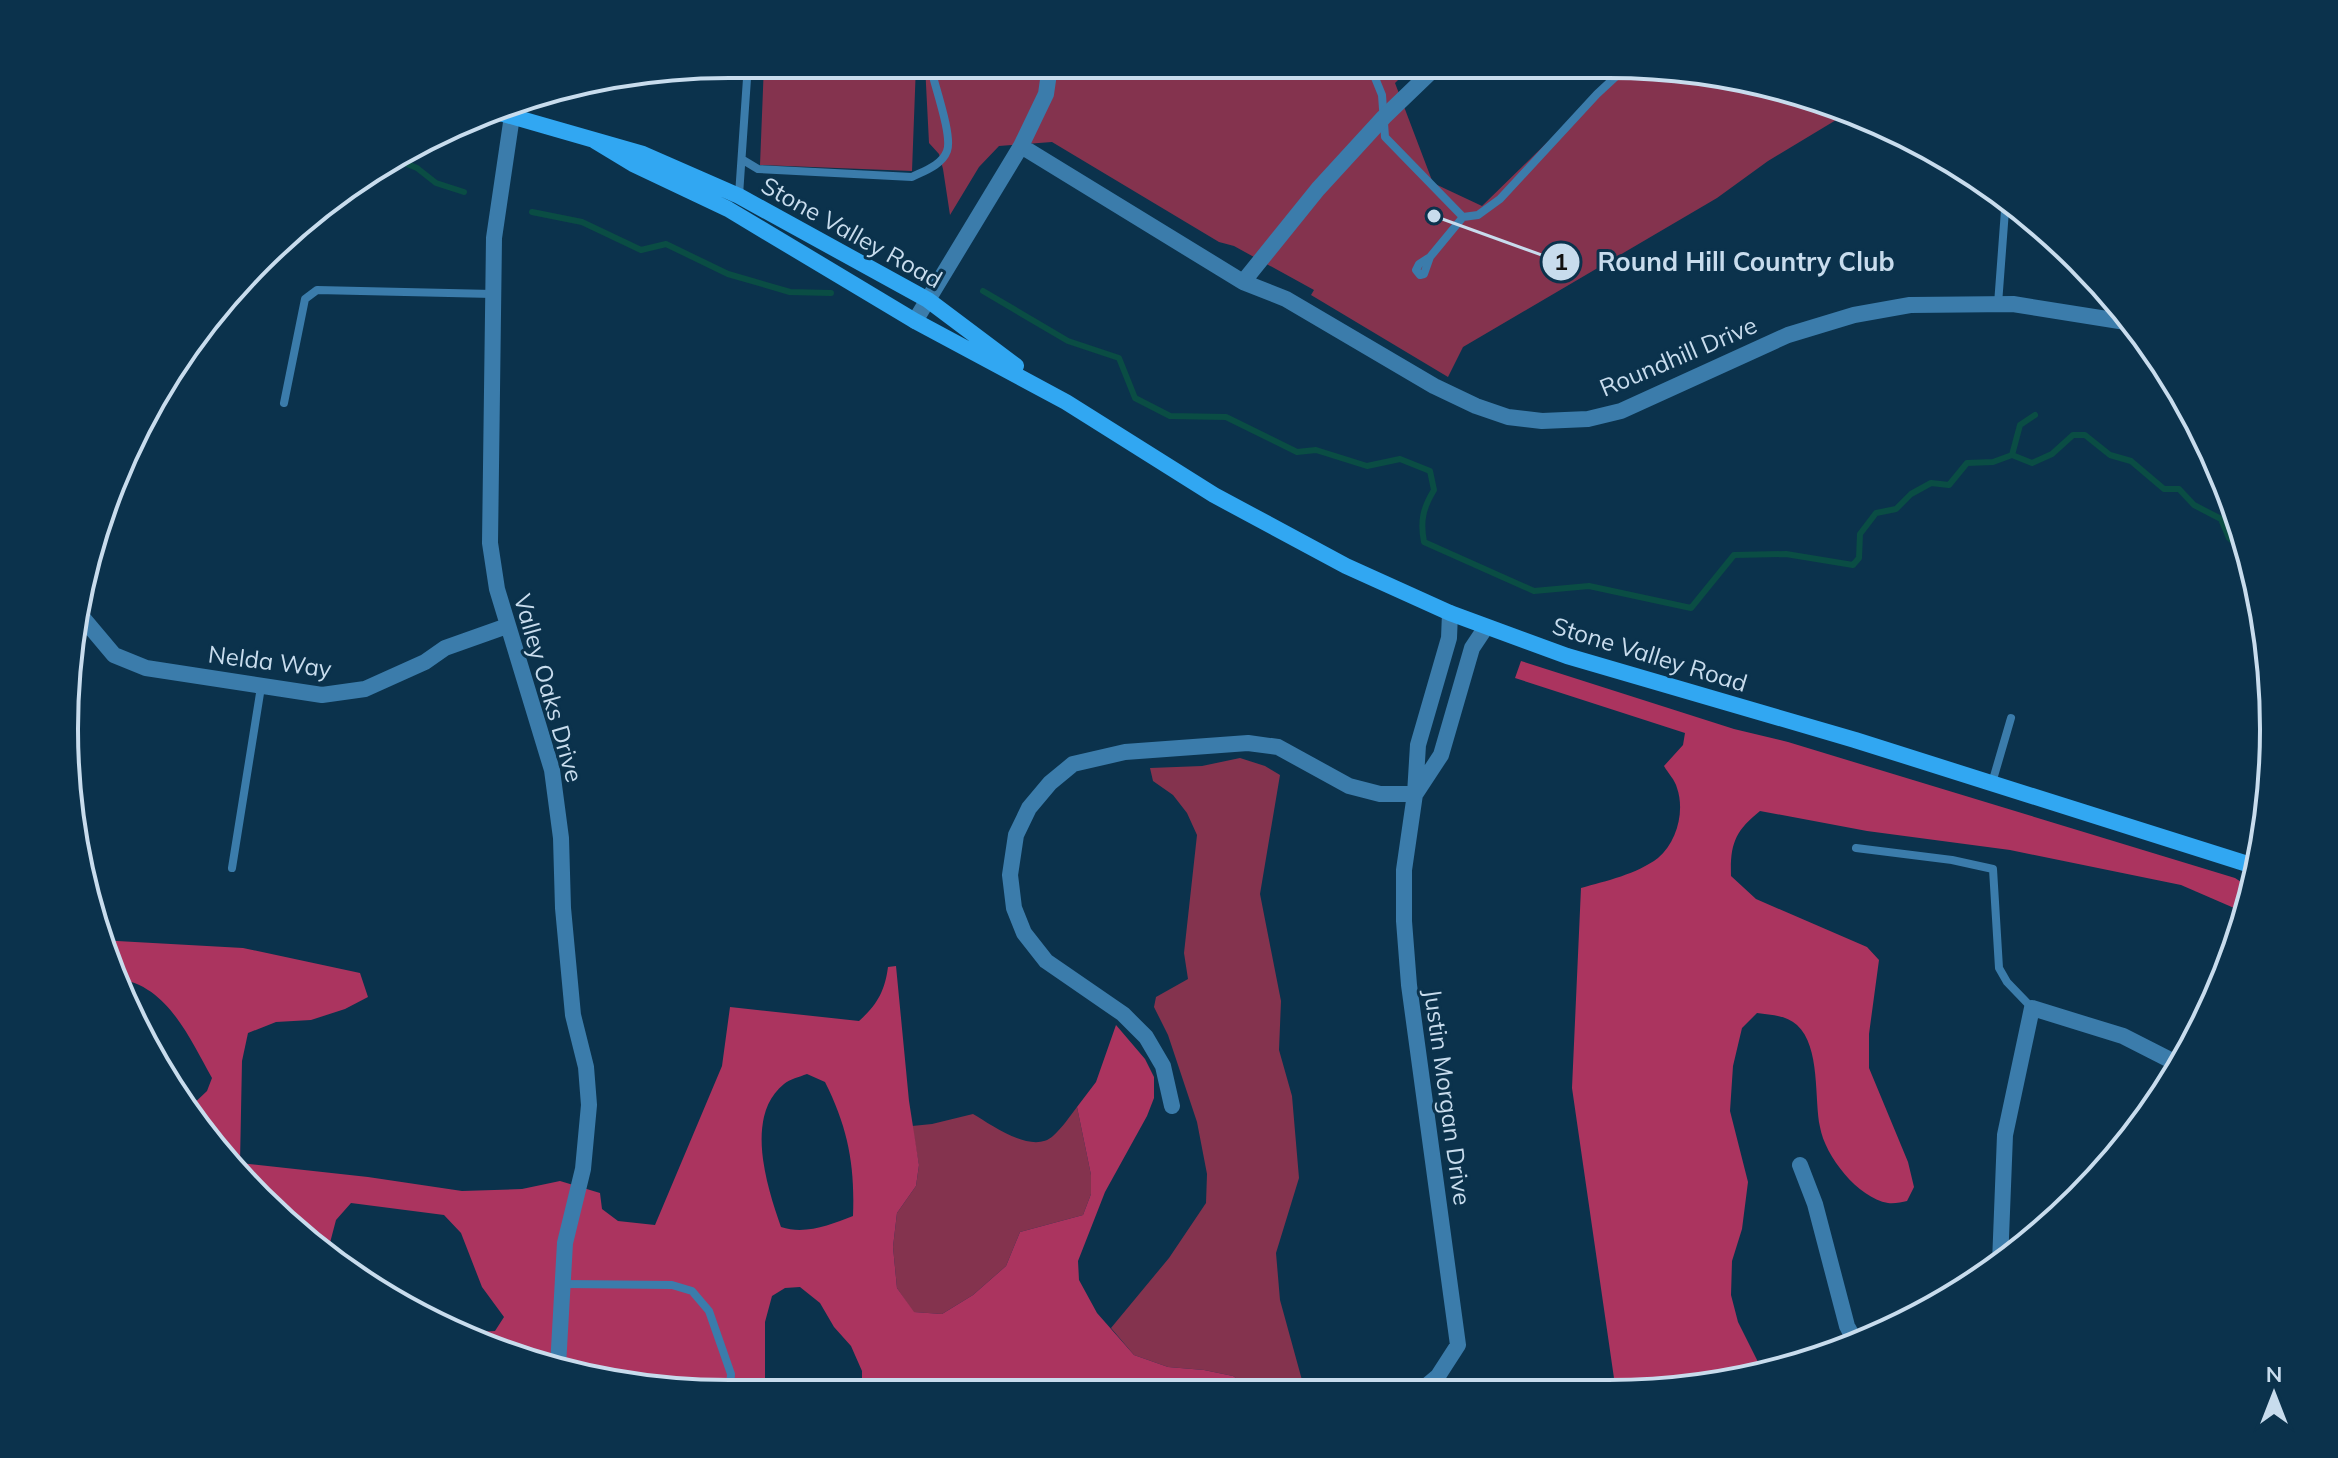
<svg xmlns="http://www.w3.org/2000/svg" width="2338" height="1458" font-family="Mulish,sans-serif">
	<style>
		.green { fill: #84334e }
		.forest { fill: #ab345f; fill-rule: evenodd }
		.lines { fill: none; stroke-linecap: round; stroke-linejoin: round }
		.stream { stroke: #0a4d44; stroke-width: 6 }
		.lane { stroke: #3b7cab; stroke-width: 8 }
		.street { stroke: #3b7cab; stroke-width: 16 }
		.secondary { stroke: #31a7f2; stroke-width: 16 }
		.labels { text-anchor: middle; dominant-baseline: central; stroke-width: 6; stroke-linejoin: round; paint-order: stroke }
		.street-label { font-size: 24px; fill: #c8dced; stroke: #0b324c }
		.rim { fill: none; stroke: #c8dced; stroke-width: 4 }
		.leader { fill: none; stroke: #c8dced; stroke-width: 3 }
		.callout-dot { fill: #c8dced; stroke: #0b324c; stroke-width: 3 }
		.mark-label { font-size: 24px; text-anchor: middle; font-weight: bold; fill: #111 }
		.callout-label { font-size: 26px; text-anchor: middle; font-weight: bold; fill: #c8dced; stroke: #0b324c; stroke-width: 6; stroke-linejoin: round; paint-order: stroke }
	</style>
	<rect width="100%" height="100%" fill="#0b324c"/>
	<path class="green" d="M764 64 916 65 912 171 760 165Z
		M925 65 1410 68 1395 83 1433 183 1482 206 1622 69 1695 70 1851 111 1768 161 1717 198 1463 347 1448 377 1311 295 1314 290 1234 246 1219 242 1052 142 999 146 979 167 950 215 943 169 939 154 929 143Z
		M1240 758 1265 766 1280 775 1260 894 1281 1001 1279 1050 1292 1096 1299 1178 1276 1253 1280 1300 1305 1391H1254L1233 1376 1204 1370 1168 1367 1134 1355 1111 1328 1169 1258 1206 1203 1207 1174 1197 1122 1168 1035 1154 1007 1156 997 1188 979 1184 953 1197 835 1187 813 1173 795 1153 781 1150 768 1202 766Z
		M1077 1107 1091 1175V1194L1083 1215 1020 1232 1006 1266 973 1295 942 1314 913 1312 897 1288 893 1247 897 1213 916 1186 919 1165 912 1126 932 1124 973 1114C992 1125 1032 1155 1053 1136 1062 1128 1070 1116 1077 1107Z"/>
	<path class="forest" d="M1521 661 1734 729 1788 742 2235 878C2248 886 2255 892 2249 907L2241 911 2181 885 2010 850 1867 831 1760 811C1735 831 1730 844 1731 876L1756 899 1867 947 1879 960 1869 1034V1068L1908 1162 1914 1187 1907 1201C1902 1202 1894 1204 1888 1203 1858 1198 1825 1156 1820 1127 1814 1100 1821 1047 1797 1025 1786 1015 1771 1015 1757 1013L1742 1028 1733 1066 1730 1111 1748 1182 1742 1229 1732 1261 1731 1295 1738 1322 1764 1374 1653 1393 1616 1392 1572 1088 1581 888C1606 881 1637 874 1658 858 1677 842 1685 811 1677 788 1675 780 1668 773 1664 766L1683 745 1685 733 1515 678Z
		M99 940 243 948 360 973 368 997 345 1009 311 1020 276 1022 248 1033 242 1061 240 1163 368 1177 462 1191 522 1189 560 1181 600 1193 602 1209 618 1221 655 1225 722 1066 730 1007 859 1021C877 1005 885 991 888 967L896 966 909 1101 919 1165 916 1186 897 1213 893 1247 897 1288 914 1312 942 1314 973 1295 1006 1266 1020 1232 1083 1215 1091 1194V1175L1077 1107 1096 1082 1116 1025 1145 1059 1154 1077V1098L1147 1116 1105 1192 1078 1261 1079 1280 1097 1313 1134 1355 1168 1367 1204 1370 1233 1376 1254 1391 862 1389V1371L851 1346 834 1327 820 1303 800 1287 785 1288 772 1296 765 1322V1389L643 1388 475 1344 419 1311 453 1320 476 1332 495 1331 504 1317 482 1287 461 1233 444 1215 351 1203 336 1220 326 1258 325 1257 187 1110 207 1091 212 1078C190 1039 167 984 117 979ZM807 1074 825 1082C848 1128 855 1165 853 1216 830 1225 805 1235 781 1227 767 1187 744 1116 784 1084 790 1079 799 1077 807 1074Z"/>
	<g class="lines">
		<path class="stream" d="M400 161 417 168 436 183 464 192
			M532 212 582 222 641 250 666 244 728 274 790 292 831 293
			M983 291 1068 341 1119 358 1135 398 1170 416 1226 417 1297 452 1316 450 1367 466 1400 459 1430 471 1434 490C1423 508 1420 521 1424 542L1534 591 1589 586 1691 608 1734 555 1786 554 1853 565 1859 558 1860 534 1876 513 1896 509 1911 494 1931 483 1949 485 1967 463 1993 462 2012 455 2032 463 2052 454 2073 435H2085L2110 455 2131 461 2164 489H2179L2194 505 2221 519 2229 538 2248 554
			M2012 455 2020 425 2035 415"/>
		<path class="lane" d="M1371 68 1382 95 1385 137 1463 217 1430 257 1419 264 1416 270 1420 275 1424 274 1430 257
			M743 160 758 169 912 177C924 171 942 165 947 151 953 136 934 84 930 65
			M739 195 748 64
			M1463 217 1478 215 1500 199 1597 94 1624 69
			M1998 304 2006 197
			M284 403 305 299 317 290 493 294
			M1992 783 2011 718
			M1856 848 1952 860 1993 869 1999 968 2007 982 2032 1008
			M232 868 261 687
			M563 1284 672 1285 692 1291 709 1311 731 1374 730 1389"/>
		<path class="street" d="M512 116 494 238 490 543 497 589 552 770 561 838 563 908 573 1015 586 1067 589 1105 583 1169 565 1243 558 1366
			M1021 146 1243 282 1286 299 1434 386 1476 406 1508 417 1542 421 1588 419 1621 411 1788 335 1854 315 1910 305 2013 304 2132 323
			M1243 282 1318 189 1384 117 1435 68
			M915 321 1021 146 1046 94 1050 66
			M82 617 114 655 146 668 322 695 365 689 425 662 445 648 507 626
			M1416 793 1441 755 1472 648 1486 627
			M1172 1106 1163 1066 1146 1037 1123 1014 1046 961 1024 933 1014 908 1010 875 1016 835 1029 808 1050 783 1073 764 1125 752 1248 743 1278 747 1349 786 1380 794H1415
			M1800 1165 1815 1204 1847 1326 1855 1341
			M2000 1263 2005 1135 2032 1008 2123 1036 2180 1065
			M1419 1392 1438 1376 1458 1345 1409 985 1404 921V870L1415 794 1418 745 1449 638 1450 613"/>
		<path class="secondary" d="M493 111 643 154 739 196 928 300 1016 366
			M595 141 633 164 728 209 915 321 1066 402 1214 495 1346 566 1450 613 1567 656 1855 740 2257 867"/>
	</g>
	<g class="labels">
		<g class="street-label">
			<text transform="translate(852 232) rotate(29)">Stone Valley Road</text>
			<text transform="translate(1678 356) rotate(-23)">Roundhill Drive</text>
			<text transform="translate(1650 654) rotate(17)">Stone Valley Road</text>
			<text transform="translate(270 661) rotate(7)">Nelda Way</text>
			<text transform="translate(549 688) rotate(74)">Valley Oaks Drive</text>
			<text transform="translate(1448 1097) rotate(82)">Justin Morgan Drive</text>
		</g>
	</g>
	<path d="M0 0H2338V1458H0ZM729 78H1609A651 651 0 0 1 2260 729V729A651 651 0 0 1 1609 1380H729A651 651 0 0 1 78 729V729A651 651 0 0 1 729 78Z" fill="#0b324c" fill-rule="evenodd"/>
	<path class="rim" d="M729 78H1609A651 651 0 0 1 2260 729V729A651 651 0 0 1 1609 1380H729A651 651 0 0 1 78 729V729A651 651 0 0 1 729 78Z"/>
	<path class="leader" d="M1434 216L1561 262"/>
	<g class="callout-dot">
		<circle cx="1434" cy="216" r="8"/>
		<circle cx="1561" cy="262" r="20"/>
	</g>
	<g class="mark-label">
		<text x="1561" y="270">1</text>
	</g>
	<g class="callout-label">
		<text x="1746" y="271">Round Hill Country Club</text>
	</g>
	<g transform="translate(2274 1394)" stroke="#0b324c" stroke-width="6" paint-order="stroke">
	<path d="M0-6L14 30L0 20L-14 30Z" fill="#c8dced"/>
	<text y="-12" font-size="22" font-weight="bold" text-anchor="middle" fill="#c8dced">N</text>
	</g>
</svg>
